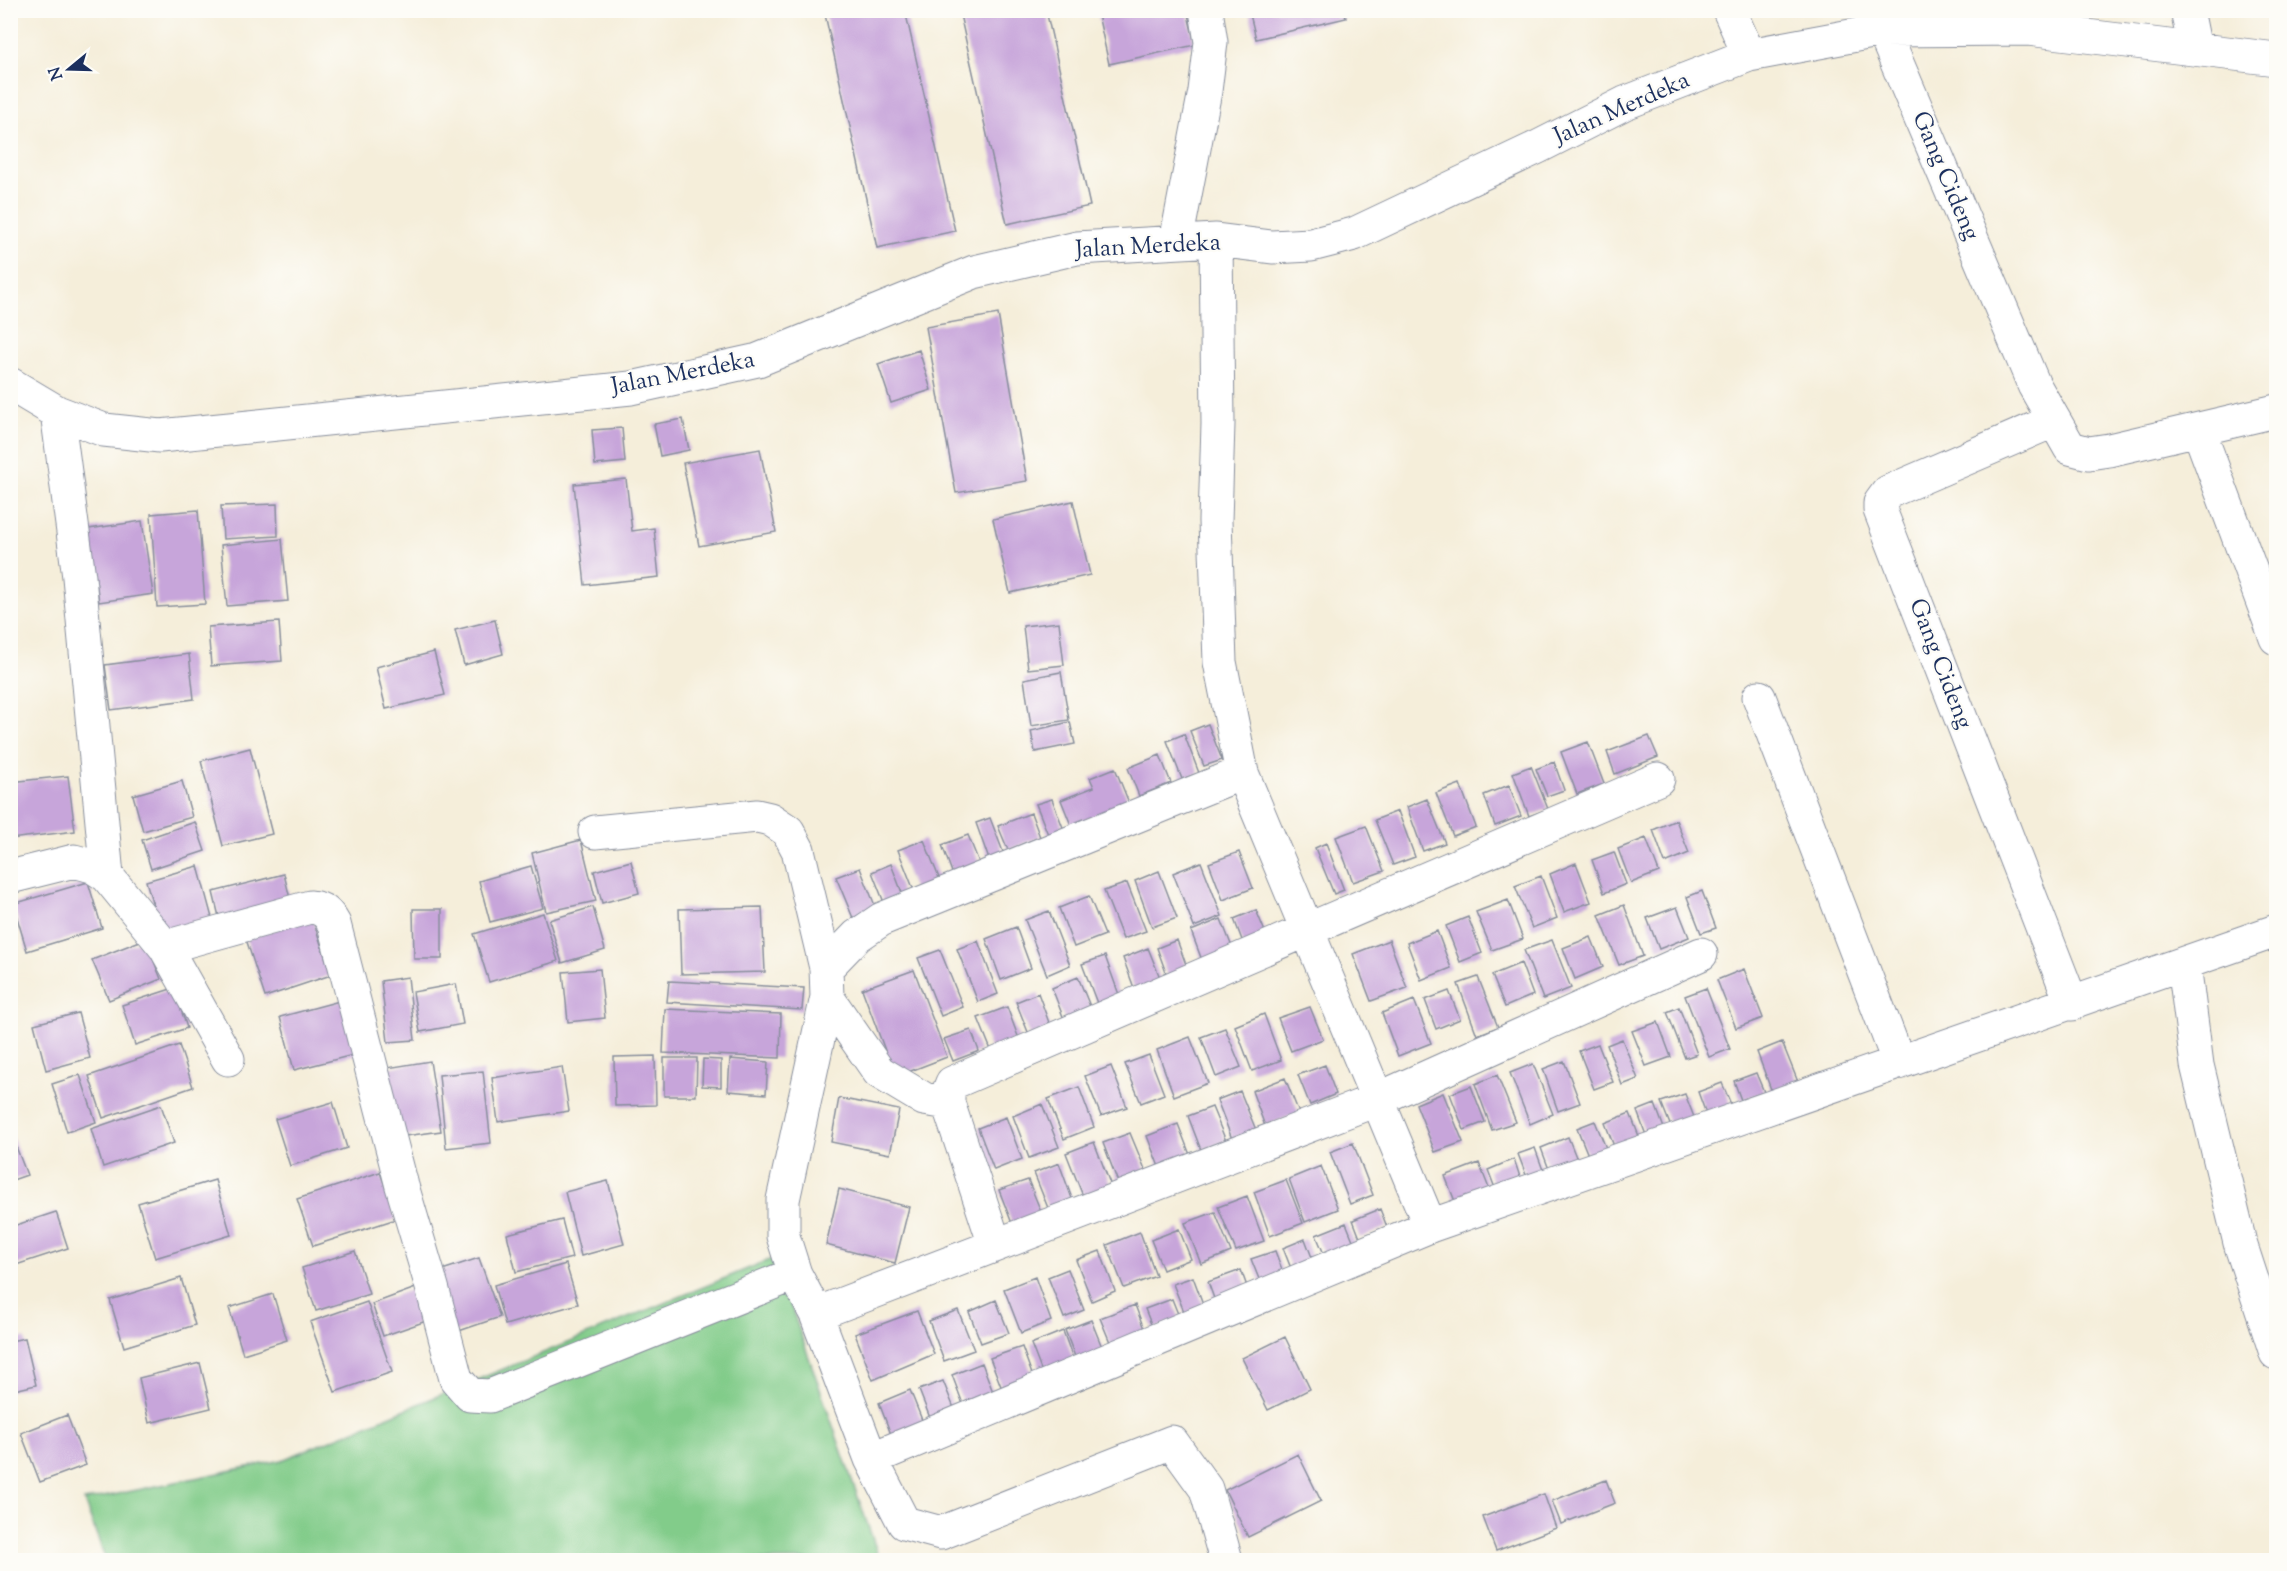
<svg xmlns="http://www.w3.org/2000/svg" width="2287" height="1571" font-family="'Sorts Mill Goudy',serif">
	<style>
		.green { fill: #82cc8a; stroke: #4e7e74; stroke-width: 1.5 }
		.building { fill: #c7a5da }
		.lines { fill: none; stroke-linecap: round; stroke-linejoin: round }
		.minor-casing { stroke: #888e9c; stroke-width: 35 }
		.minor { stroke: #fff; stroke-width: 33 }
		.labels { text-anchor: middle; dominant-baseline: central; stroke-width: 4.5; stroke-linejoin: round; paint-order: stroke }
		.street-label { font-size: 24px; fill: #1b2f5e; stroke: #fdfcf7 }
	</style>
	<rect width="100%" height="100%" fill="#fdfcf7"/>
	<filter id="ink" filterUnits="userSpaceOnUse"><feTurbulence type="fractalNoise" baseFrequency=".0167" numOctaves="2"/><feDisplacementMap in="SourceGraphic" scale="12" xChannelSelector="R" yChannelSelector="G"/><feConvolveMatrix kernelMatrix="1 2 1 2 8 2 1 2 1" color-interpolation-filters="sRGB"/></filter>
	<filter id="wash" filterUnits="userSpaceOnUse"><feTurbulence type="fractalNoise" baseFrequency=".008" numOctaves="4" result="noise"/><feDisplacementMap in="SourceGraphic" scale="24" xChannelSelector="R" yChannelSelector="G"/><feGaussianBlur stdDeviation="1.35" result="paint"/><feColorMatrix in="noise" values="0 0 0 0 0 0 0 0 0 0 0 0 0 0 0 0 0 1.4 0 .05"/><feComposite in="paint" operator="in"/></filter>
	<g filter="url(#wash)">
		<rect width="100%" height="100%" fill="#f5eeda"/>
		<path class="green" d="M774 1258 880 1560H106L84 1501 282 1460Z"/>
		<g id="blocks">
			<path class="building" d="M824 10H905L955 231 877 248Z
				M959 10H1046L1090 206 1007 224Z
				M1097 10H1187L1195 45 1109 64Z
				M1249 10H1344L1346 18 1256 39Z
				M998 314 1027 481 956 493 926 327Z
				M919 350 931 390 891 403 878 364Z
				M683 419 689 450 660 456 654 424Z
				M622 428 625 462 595 465 592 430Z
				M760 449 776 532 699 546 683 463Z
				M626 479 632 531 654 528 659 577 585 585 574 484Z
				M1073 501 1090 575 1010 593 993 519Z
				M277 504 278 536 223 539 221 506Z
				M198 510 205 604 157 607 151 514Z
				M142 521 153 594 99 602 89 529Z
				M282 539 288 601 227 606 221 545Z
				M495 620 503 654 464 665 455 630Z
				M279 622 282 661 211 666 208 627Z
				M1059 622 1064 665 1028 669 1023 626Z
				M434 652 445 695 386 709 376 667Z
				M189 654 194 699 111 710 105 665Z
				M1061 672 1069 720 1031 726 1024 679Z
				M1070 722 1075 744 1035 752 1031 731Z
				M1208 724 1222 760 1204 766 1190 731Z
				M1184 734 1199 773 1182 779 1167 741Z
				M1649 736 1658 757 1615 774 1607 752Z
				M1588 742 1604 784 1577 794 1561 752Z
				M250 748 272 834 223 846 201 761Z
				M1160 755 1171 783 1139 796 1128 768Z
				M1554 762 1564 790 1547 796 1536 769Z
				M1531 766 1548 809 1529 816 1513 773Z
				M1115 768 1129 803 1071 825 1061 800 1094 787 1090 778Z
				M68 776 75 831 10 839V782Z
				M182 781 192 817 143 831 133 795Z
				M1460 784 1476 827 1453 836 1436 793Z
				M1509 785 1521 816 1495 826 1484 795Z
				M1052 799 1064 830 1049 837 1036 804Z
				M1427 799 1445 843 1423 851 1407 807Z
				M1398 811 1415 857 1393 865 1375 820Z
				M1031 813 1040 837 1008 850 998 826Z
				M990 818 1007 862 992 868 976 823Z
				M1676 820 1689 853 1665 863 1653 830Z
				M195 822 205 851 151 869 142 840Z
				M1366 826 1384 871 1353 882 1336 837Z
				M968 835 980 865 953 875 942 845Z
				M1646 838 1659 872 1631 883 1618 849Z
				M581 840 596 901 546 912 532 853Z
				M924 840 941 883 915 893 898 850Z
				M1326 843 1344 890 1334 894 1315 848Z
				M1239 852 1253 888 1223 900 1209 863Z
				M1614 852 1626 884 1604 893 1592 860Z
				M631 861 639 893 602 903 594 871Z
				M1201 862 1222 916 1194 927 1173 873Z
				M1576 863 1591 902 1564 912 1550 874Z
				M891 864 904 898 885 905 872 872Z
				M198 866 212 918 161 933 146 881Z
				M531 866 543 908 490 922 479 881Z
				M860 868 876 908 853 918 836 877Z
				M1159 871 1177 918 1152 927 1135 881Z
				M284 874 293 911 222 929 213 892Z
				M1541 876 1557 918 1532 928 1515 886Z
				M88 882 102 928 27 951 13 904Z
				M1127 883 1146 931 1123 939 1104 891Z
				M1702 891 1716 928 1701 933 1687 897Z
				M1089 896 1105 935 1074 947 1059 908Z
				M1508 900 1523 939 1492 950 1476 912Z
				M1624 905 1643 956 1619 965 1599 915Z
				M593 907 605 950 562 963 549 920Z
				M762 907 765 972 681 974 679 909Z
				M1677 907 1689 937 1659 949 1647 918Z
				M413 909H442V959H414Z
				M1256 910 1268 939 1245 948 1234 919Z
				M1049 911 1070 965 1047 975 1025 920Z
				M543 913 558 961 489 982 474 934Z
				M312 917 331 975 265 997 246 939Z
				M1468 917 1482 953 1460 962 1446 926Z
				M1221 919 1234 952 1203 963 1191 931Z
				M1016 927 1031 968 1001 980 986 939Z
				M1437 931 1451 968 1421 980 1407 943Z
				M1591 937 1603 967 1575 979 1563 948Z
				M145 939 161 979 109 1000 92 960Z
				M1177 940 1188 970 1168 978 1157 948Z
				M1389 940 1407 988 1371 1001 1353 954Z
				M1552 940 1571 988 1543 999 1524 950Z
				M978 941 998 994 978 1002 957 949Z
				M1148 948 1163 985 1137 996 1123 958Z
				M940 950 963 1007 941 1016 918 958Z
				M1105 956 1122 1003 1100 1011 1082 964Z
				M1521 963 1533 995 1505 1007 1492 975Z
				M600 969 605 1018 568 1022 563 972Z
				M1744 969 1763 1018 1736 1028 1717 980Z
				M914 970 947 1057 895 1077 862 989Z
				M408 977 415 1040 388 1042 381 981Z
				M1078 977 1094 1016 1067 1027 1052 988Z
				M1478 977 1498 1027 1477 1035 1458 984Z
				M669 981 804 988 802 1010 667 1002Z
				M456 984 463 1024 420 1032 413 992Z
				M174 988 187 1028 135 1045 122 1005Z
				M1706 988 1730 1049 1709 1057 1685 996Z
				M1449 991 1460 1019 1436 1029 1425 1000Z
				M1038 993 1051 1028 1030 1037 1016 1002Z
				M347 999 361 1053 294 1070 280 1017Z
				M1414 1000 1431 1043 1398 1056 1382 1013Z
				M1007 1007 1019 1039 991 1050 978 1018Z
				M1310 1007 1323 1039 1291 1051 1278 1018Z
				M1679 1007 1697 1054 1685 1058 1667 1012Z
				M665 1009 781 1014 780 1058 663 1053Z
				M78 1013 90 1058 46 1070 34 1024Z
				M1264 1014 1281 1060 1252 1071 1235 1026Z
				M1658 1022 1671 1057 1646 1066 1632 1031Z
				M1225 1028 1241 1067 1216 1077 1201 1037Z
				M971 1030 979 1051 953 1061 944 1039Z
				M1190 1037 1208 1083 1174 1096 1157 1050Z
				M1622 1039 1638 1079 1622 1085 1607 1045Z
				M1782 1042 1798 1082 1772 1092 1757 1052Z
				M1598 1044 1613 1082 1594 1089 1579 1051Z
				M179 1045 193 1087 103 1118 89 1076Z
				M1149 1055 1164 1094 1141 1103 1125 1064Z
				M655 1056 656 1105 615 1106 614 1057Z
				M664 1058H697L696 1096H664Z
				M703 1059 721 1060V1087L702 1086Z
				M730 1059 768 1062 766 1094 728 1091Z
				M430 1061 441 1131 398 1137 387 1068Z
				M1564 1061 1580 1103 1558 1111 1543 1069Z
				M1533 1064 1553 1114 1530 1124 1510 1073Z
				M1325 1065 1336 1094 1310 1105 1298 1075Z
				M1111 1066 1127 1107 1101 1116 1085 1076Z
				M562 1067 569 1111 498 1122 492 1078Z
				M483 1071 491 1143 446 1148 439 1075Z
				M1756 1073 1764 1092 1741 1100 1734 1081Z
				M80 1075 96 1122 67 1132 52 1084Z
				M1497 1075 1516 1122 1492 1130 1475 1084Z
				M1285 1078 1299 1113 1265 1126 1252 1091Z
				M1722 1083 1733 1109 1708 1119 1698 1092Z
				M1471 1086 1485 1122 1464 1130 1450 1094Z
				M1079 1087 1094 1127 1064 1139 1048 1099Z
				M1240 1091 1256 1130 1232 1139 1217 1100Z
				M1443 1093 1463 1142 1435 1152 1416 1104Z
				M1685 1094 1694 1117 1671 1127 1661 1102Z
				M839 1098 899 1110 890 1154 831 1142Z
				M333 1102 347 1148 290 1166 275 1119Z
				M1042 1104 1059 1147 1029 1158 1013 1116Z
				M1655 1104 1668 1139 1650 1146 1637 1111Z
				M161 1105 174 1143 103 1167 91 1129Z
				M1212 1107 1226 1141 1201 1150 1188 1116Z
				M1630 1113 1642 1144 1617 1154 1605 1123Z
				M1006 1117 1022 1159 994 1170 978 1128Z
				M1595 1121 1608 1153 1590 1160 1577 1128Z
				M1178 1124 1192 1160 1161 1172 1147 1136Z
				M10 1131 27 1175 10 1181Z
				M1130 1133 1147 1174 1119 1185 1103 1143Z
				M1568 1137 1578 1162 1550 1172 1541 1148Z
				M1094 1142 1111 1186 1083 1196 1066 1153Z
				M1353 1143 1373 1195 1350 1204 1330 1152Z
				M1535 1148 1547 1181 1531 1188 1518 1154Z
				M1514 1159 1523 1186 1498 1196 1488 1170Z
				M1059 1163 1074 1204 1050 1213 1034 1173Z
				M1479 1163 1492 1196 1458 1209 1445 1176Z
				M1321 1166 1338 1209 1305 1222 1289 1179Z
				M380 1172 396 1219 313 1246 297 1199Z
				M215 1180 231 1235 155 1258 138 1203Z
				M1028 1180 1042 1214 1013 1226 999 1190Z
				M1286 1180 1303 1223 1270 1236 1254 1192Z
				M608 1181 624 1244 581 1256 565 1192Z
				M839 1189 909 1207 895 1263 826 1245Z
				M1247 1196 1264 1241 1236 1251 1218 1207Z
				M1380 1209 1387 1227 1360 1238 1353 1220Z
				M56 1212 68 1248 10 1267V1227Z
				M1215 1212 1231 1252 1201 1264 1185 1223Z
				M562 1220 572 1258 516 1272 507 1234Z
				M1346 1223 1357 1250 1327 1261 1316 1235Z
				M1179 1229 1191 1259 1163 1270 1151 1240Z
				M1140 1232 1156 1276 1124 1288 1107 1245Z
				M1305 1239 1316 1268 1294 1276 1283 1248Z
				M355 1251 369 1294 316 1311 302 1268Z
				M1100 1251 1115 1291 1092 1301 1076 1260Z
				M1275 1251 1286 1280 1263 1289 1251 1259Z
				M479 1258 500 1317 453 1333 433 1273Z
				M566 1264 578 1304 505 1325 494 1285Z
				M1068 1269 1084 1310 1064 1318 1048 1277Z
				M1241 1270 1249 1292 1216 1304 1208 1282Z
				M1035 1277 1051 1321 1021 1333 1004 1289Z
				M1193 1277 1206 1312 1187 1319 1173 1284Z
				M181 1278 195 1325 124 1347 110 1300Z
				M421 1286 432 1319 383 1336 372 1304Z
				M273 1294 287 1340 243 1354 229 1308Z
				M1172 1299 1180 1319 1153 1329 1145 1309Z
				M996 1300 1009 1333 981 1343 969 1312Z
				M367 1302 392 1372 335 1392 310 1322Z
				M1135 1305 1146 1334 1112 1347 1100 1318Z
				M958 1310 974 1350 944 1361 929 1321Z
				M917 1311 934 1354 873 1380 855 1334Z
				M1091 1320 1104 1352 1077 1362 1065 1330Z
				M1063 1331 1075 1364 1043 1375 1031 1344Z
				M1285 1337 1310 1389 1268 1410 1242 1358Z
				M25 1338 36 1385 10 1391V1341Z
				M1022 1347 1033 1377 1002 1389 990 1358Z
				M200 1363 211 1408 149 1423 139 1378Z
				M982 1363 993 1392 963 1404 952 1375Z
				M943 1381 956 1413 932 1423 919 1390Z
				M910 1390 924 1425 892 1437 879 1403Z
				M67 1415 86 1465 40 1482 21 1433Z
				M1298 1454 1321 1501 1248 1537 1225 1490Z
				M1606 1480 1615 1503 1561 1524 1552 1501Z
				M1544 1494 1556 1528 1496 1551 1483 1517Z"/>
		</g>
	</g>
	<g filter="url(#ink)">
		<use href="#blocks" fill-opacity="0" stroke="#888e9c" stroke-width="1.5"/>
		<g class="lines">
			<defs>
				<path id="minor" d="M1729 10 1749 55
					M2187 10 2195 49
					M1883 30 2034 385 2070 448 2089 453 2109 450 2276 411
					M1216 240 1218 424 1215 521 1220 662 1242 773 1430 1226
					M1176 242 1205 91 1211 42 1206 10
					M10 384 57 412 104 430 160 436 631 388 758 360 974 272 1077 248 1216 240 1272 247 1311 245 1354 234 1538 147 1625 103 1749 55 1883 30 2028 29 2276 59
					M57 412 79 577 107 876
					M2053 421 1888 492 1880 503V510L2072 1004
					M2199 431 2276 638
					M1759 697 1899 1063
					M595 832 757 816 770 819 788 831 798 850 826 968
					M10 877 74 861 92 866 107 876 165 947 228 1059
					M165 947 310 907C323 908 328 913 334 924L402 1186 432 1287 456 1379 470 1395 490 1396 795 1274
					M2184 964 2197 1065 2240 1243 2276 1353
					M827 997 879 1072 924 1099 948 1103
					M995 1245 948 1103V1093L952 1083 1658 779
					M816 1314 1376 1100 1701 954
					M871 1459 1430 1226 2276 931
					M1226 1560 1206 1489 1172 1442 941 1533 904 1523 871 1459 816 1314 795 1274 783 1236V1200L827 997 826 968 857 936 882 919 1242 773"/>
			</defs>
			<use href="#minor" class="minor-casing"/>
			<use href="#minor" class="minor"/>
		</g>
	</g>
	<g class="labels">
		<g class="street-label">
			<text transform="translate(1622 109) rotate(-24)">Jalan Merdeka</text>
			<text transform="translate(1945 176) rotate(67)">Gang Cideng</text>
			<text transform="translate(1148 247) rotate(-3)">Jalan Merdeka</text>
			<text transform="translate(683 374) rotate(-11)">Jalan Merdeka</text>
			<text transform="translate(1940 664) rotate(69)">Gang Cideng</text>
		</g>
	</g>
	<rect width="2287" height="1571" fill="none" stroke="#fdfcf7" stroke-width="36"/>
	<g transform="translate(69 69) rotate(251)" stroke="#fdfcf7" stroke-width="4.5" paint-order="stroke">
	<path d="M0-4.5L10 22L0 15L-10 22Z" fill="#1b2f5e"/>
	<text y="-9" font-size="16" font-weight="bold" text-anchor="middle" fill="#1b2f5e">N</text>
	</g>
</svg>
